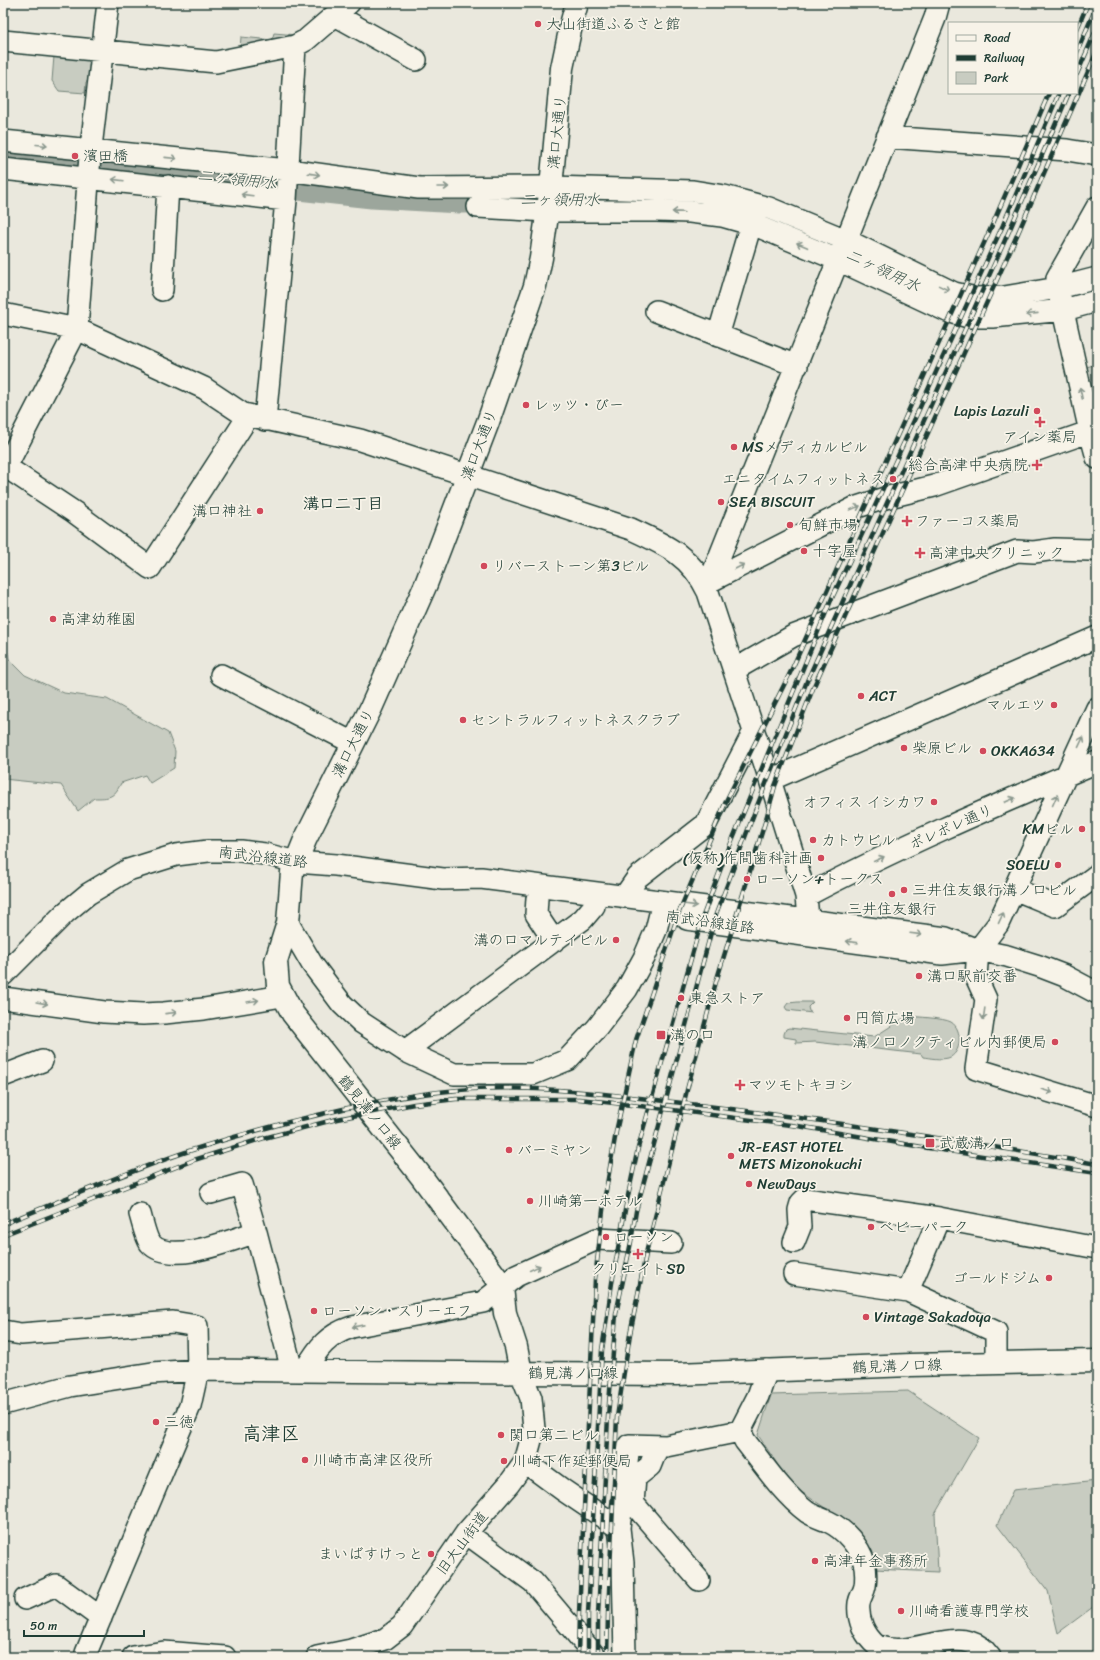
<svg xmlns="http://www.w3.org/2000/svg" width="1100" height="1660" font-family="Sriracha,'Klee One',sans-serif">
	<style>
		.green { fill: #c8ccc1; stroke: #74847a }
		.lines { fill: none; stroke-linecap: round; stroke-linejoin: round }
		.river { stroke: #9ca69c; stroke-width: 29 }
		.minor-casing { stroke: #1f3d34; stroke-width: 24 }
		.major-casing { stroke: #1f3d34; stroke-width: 25 }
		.minor { stroke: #f7f3e8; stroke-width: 21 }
		.major { stroke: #f7f3e8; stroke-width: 22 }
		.rail-casing { stroke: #1f3d34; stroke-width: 4.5 }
		.rail { stroke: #f7f3e8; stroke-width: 3; stroke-dasharray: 9; stroke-linecap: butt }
		.oneway { stroke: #8b988e }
		.poi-dot { fill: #d1495b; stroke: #f7f3e8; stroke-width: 1.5 }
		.labels { text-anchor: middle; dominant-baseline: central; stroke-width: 3.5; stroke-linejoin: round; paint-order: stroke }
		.poi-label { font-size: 15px; fill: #1f3d34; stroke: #f7f3e8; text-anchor: start }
		.street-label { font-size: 15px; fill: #1f3d34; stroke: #f7f3e8 }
		.water-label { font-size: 16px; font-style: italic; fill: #445c53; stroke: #f7f3e8 }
		.neighbourhood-label { font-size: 16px; font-weight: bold; fill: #1f3d34; stroke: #f7f3e8 }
		.district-label { font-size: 19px; font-weight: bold; fill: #1f3d34; stroke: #f7f3e8 }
	</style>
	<rect width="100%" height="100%" fill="#eae8dd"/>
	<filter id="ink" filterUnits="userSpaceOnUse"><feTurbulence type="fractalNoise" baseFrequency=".025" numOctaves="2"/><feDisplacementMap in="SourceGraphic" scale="8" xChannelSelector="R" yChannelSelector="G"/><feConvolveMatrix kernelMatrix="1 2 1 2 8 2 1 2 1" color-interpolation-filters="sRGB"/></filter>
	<g filter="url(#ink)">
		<path class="green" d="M274 33 297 35 240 49 241 37 272 40Z
			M94 54 92 82H86L85 93 59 91 52 81 54 56Z
			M1097 364V422L1083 368Z
			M3 631 9 659 25 675 64 693 107 699 168 733 175 751 174 768 150 783 145 775 121 783C114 798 109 798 94 798L78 811 61 785 3 779Z
			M798 1002H813L808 1007 809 1011 812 1013 787 1010 785 1007 788 1003Z
			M907 1016C917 1017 944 1018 951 1022 963 1029 962 1054 948 1058 940 1060 930 1058 923 1057L921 1054 815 1042 796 1043V1039L784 1037V1034L786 1029 789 1028 874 1037Z
			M908 1391 979 1438 935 1514 938 1572 874 1569 867 1544 849 1524 791 1485 758 1435 771 1395Z
			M1097 1481V1604L1058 1633 1048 1591 997 1525 1013 1490Z"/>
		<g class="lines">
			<path class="river" d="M3 154 372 194 460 199H657
				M759 215 842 252
				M1031 303 1052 301 1097 289"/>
			<defs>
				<path id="minor" d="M335 15 416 60
					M3 41 216 62 295 46 306 40 349 3
					M887 137 1067 150 1097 155
					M3 141 288 170 419 188 551 187 693 191 724 196 769 208 846 240 954 293 976 298 1004 297 1058 288 1097 278
					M3 169 286 200
					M478 207 547 211H656L690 212 722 216 757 226 838 260 947 311 968 317H993L1064 310 1097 301
					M1097 207 1057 278 1058 288 1090 432 1097 458
					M162 290 168 186
					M656 311 797 366
					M3 314 77 329 204 388 243 414 360 440 631 529C666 545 691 556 708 592L770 780 806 896 808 919 806 935
					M718 336 751 224
					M265 420 286 200 295 46
					M3 465 74 512 150 568 249 415
					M6 467 77 329 90 156 108 3
					M704 584 713 573 935 18 939 3
					M705 584 854 508 885 498 934 486 1097 429
					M734 670 793 636 1017 551 1034 552 1055 549 1090 550 1097 548
					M221 675 353 743
					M1097 708 998 924 978 950 976 977 986 999 976 1069 1097 1106
					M770 780 1097 637
					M1014 889 1055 906 1097 875
					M806 896C900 846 999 804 1097 762
					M624 897 638 877 706 824 754 731
					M537 898 536 914 554 941
					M687 919 942 954 976 950
					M288 923 312 964 342 1004 362 1023 405 1051 454 1074H533L567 1060 597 1028 627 989 644 958 656 930 660 914
					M3 975 65 913 88 894 128 870 176 855 208 851H241L265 854 296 862 336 865 443 879 481 878 946 938 978 950 1007 956 1039 966 1065 976 1097 993
					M3 998 104 1012 143 1014 164 1013 204 1009 282 996
					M405 1051 583 919 594 906
					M3 1076 42 1061
					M211 1193 242 1184 256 1232 292 1370
					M140 1214C142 1221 146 1238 150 1243 170 1266 232 1240 256 1232
					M794 1242 800 1227 799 1210 801 1203 805 1199 939 1218 1097 1248
					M794 1274 908 1291 996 1332V1363
					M908 1291 939 1218
					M3 1331 21 1334 173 1322 197 1326 198 1370 190 1406 86 1653V1657
					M305 1370C318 1348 327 1335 352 1327L483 1302 516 1276 597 1239 671 1243
					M767 1370 758 1396 740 1431 745 1441C764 1465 782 1493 807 1512 813 1516 822 1519 829 1522 844 1529 859 1546 864 1562 866 1568 866 1580 865 1586 864 1592 860 1597 859 1603 857 1620 865 1636 877 1646 913 1660 951 1626 982 1648 985 1650 987 1654 990 1657
					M3 1404 70 1386 152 1373 198 1370 521 1373 531 1398 534 1429 525 1462 509 1484 466 1533 402 1626 385 1639 351 1650 317 1657
					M658 1446 650 1466 635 1478 633 1503 699 1580
					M525 1462 563 1490 619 1528
					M466 1533 533 1582 596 1657
					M25 1599 56 1585 101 1618
					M133 1657 164 1652 225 1657
					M625 1657 623 1563 619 1528 629 1445 666 1446 740 1431"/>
				<path id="major" d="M577 3 572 21 562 68 551 187 541 258 535 286 488 422 426 584 371 708 305 840 292 872 288 923 276 961 278 986 293 1014 421 1176 499 1281 502 1288 505 1313 516 1347 521 1373 677 1374 910 1365 1097 1361"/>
			</defs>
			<use href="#minor" class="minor-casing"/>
			<use href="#major" class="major-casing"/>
			<use href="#minor" class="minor"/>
			<use href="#major" class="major"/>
			<defs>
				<path id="rail" d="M1077 29 1088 3
					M1077 52 1097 5
					M1077 74 1097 28
					M3 1224C66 1199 128 1171 192 1150 235 1136 278 1124 322 1114 371 1102 421 1092 472 1089 550 1085 629 1097 707 1106 838 1122 967 1142 1097 1164
					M3 1235 194 1160 264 1138 337 1119 414 1104 456 1099H579L657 1108 798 1126 928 1148 1097 1173
					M578 1657 579 1613 595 1279 604 1202 616 1132 636 1040 679 912 727 799 791 671 994 221 1049 93
					M588 1657V1614L602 1350 612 1283 625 1210 638 1148 703 916 724 860 832 598 865 528 1003 225 1059 93
					M598 1657V1615L608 1417 616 1314 631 1242 636 1211 716 914 755 811 807 681 1010 229 1069 93
					M607 1657 608 1614 617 1417 630 1334 647 1249 688 1086 716 982 766 819 775 786 814 686 1018 233 1097 51"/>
			</defs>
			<use href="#rail" class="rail-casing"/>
			<use href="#rail" class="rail"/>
		</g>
		<defs><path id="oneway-shaft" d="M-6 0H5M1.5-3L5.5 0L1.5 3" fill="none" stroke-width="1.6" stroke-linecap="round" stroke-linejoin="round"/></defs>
		<g class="oneway">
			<use href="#oneway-shaft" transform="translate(42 145) rotate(5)"/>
			<use href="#oneway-shaft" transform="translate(171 158) rotate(6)"/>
			<use href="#oneway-shaft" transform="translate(314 174) rotate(8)"/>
			<use href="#oneway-shaft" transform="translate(118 180) rotate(-173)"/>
			<use href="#oneway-shaft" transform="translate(443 187)"/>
			<use href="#oneway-shaft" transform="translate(247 195) rotate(-173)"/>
			<use href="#oneway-shaft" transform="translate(678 212) rotate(-178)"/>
			<use href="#oneway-shaft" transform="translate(802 245) rotate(-157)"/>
			<use href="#oneway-shaft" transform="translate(944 288) rotate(26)"/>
			<use href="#oneway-shaft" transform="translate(1032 314) rotate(174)"/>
			<use href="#oneway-shaft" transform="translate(1081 393) rotate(-102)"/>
			<use href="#oneway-shaft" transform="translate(855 508) rotate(-22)"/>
			<use href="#oneway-shaft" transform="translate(739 567) rotate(-27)"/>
			<use href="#oneway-shaft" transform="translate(1081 742) rotate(-65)"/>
			<use href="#oneway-shaft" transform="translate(1010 800) rotate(-24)"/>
			<use href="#oneway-shaft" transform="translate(1055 800) rotate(-66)"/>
			<use href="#oneway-shaft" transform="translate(879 859) rotate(-25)"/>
			<use href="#oneway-shaft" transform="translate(691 905) rotate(7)"/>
			<use href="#oneway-shaft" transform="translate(1001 918) rotate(-65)"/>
			<use href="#oneway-shaft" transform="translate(916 934) rotate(7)"/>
			<use href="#oneway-shaft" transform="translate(852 942) rotate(-172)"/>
			<use href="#oneway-shaft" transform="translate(253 1001) rotate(-9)"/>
			<use href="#oneway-shaft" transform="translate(42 1003) rotate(10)"/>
			<use href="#oneway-shaft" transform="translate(171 1013) rotate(-6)"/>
			<use href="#oneway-shaft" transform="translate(984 1014) rotate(98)"/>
			<use href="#oneway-shaft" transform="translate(1047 1091) rotate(17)"/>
			<use href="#oneway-shaft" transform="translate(535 1268) rotate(-25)"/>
			<use href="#oneway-shaft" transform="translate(358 1326) rotate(169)"/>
		</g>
	</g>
	<g class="poi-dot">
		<circle cx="538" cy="24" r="4"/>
		<circle cx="75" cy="156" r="4"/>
		<circle cx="526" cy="405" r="4"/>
		<circle cx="1037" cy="411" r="4"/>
		<path d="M1038 416h4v4h4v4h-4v4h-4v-4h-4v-4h4z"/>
		<circle cx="734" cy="447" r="4"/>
		<path d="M1035 459h4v4h4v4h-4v4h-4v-4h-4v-4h4z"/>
		<circle cx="893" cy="479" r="4"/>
		<circle cx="721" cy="502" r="4"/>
		<circle cx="260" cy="511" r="4"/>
		<path d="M905 515h4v4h4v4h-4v4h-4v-4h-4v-4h4z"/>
		<circle cx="790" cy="525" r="4"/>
		<circle cx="804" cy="551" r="4"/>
		<path d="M918 547h4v4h4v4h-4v4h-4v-4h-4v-4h4z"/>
		<circle cx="484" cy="566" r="4"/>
		<circle cx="53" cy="619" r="4"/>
		<circle cx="861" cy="696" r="4"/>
		<circle cx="1054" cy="705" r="4"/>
		<circle cx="463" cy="720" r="4"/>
		<circle cx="904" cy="748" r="4"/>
		<circle cx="983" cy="751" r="4"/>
		<circle cx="934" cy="802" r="4"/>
		<circle cx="1082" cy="829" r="4"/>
		<circle cx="813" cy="840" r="4"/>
		<circle cx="821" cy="858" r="4"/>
		<circle cx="1058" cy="865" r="4"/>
		<circle cx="747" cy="879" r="4"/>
		<circle cx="904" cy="890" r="4"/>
		<circle cx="892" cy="894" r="4"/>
		<circle cx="616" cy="940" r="4"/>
		<circle cx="919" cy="976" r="4"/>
		<circle cx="681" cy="998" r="4"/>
		<circle cx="847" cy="1018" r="4"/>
		<rect x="656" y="1030" width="10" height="10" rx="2"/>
		<circle cx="1055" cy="1042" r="4"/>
		<path d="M738 1079h4v4h4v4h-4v4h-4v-4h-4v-4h4z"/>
		<rect x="925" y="1138" width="10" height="10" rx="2"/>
		<circle cx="509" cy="1150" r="4"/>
		<circle cx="731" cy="1156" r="4"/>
		<circle cx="749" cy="1184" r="4"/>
		<circle cx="530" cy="1201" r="4"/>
		<circle cx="871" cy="1227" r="4"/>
		<circle cx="606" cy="1237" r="4"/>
		<path d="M636 1248h4v4h4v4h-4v4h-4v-4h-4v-4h4z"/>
		<circle cx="1049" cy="1278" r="4"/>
		<circle cx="314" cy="1311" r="4"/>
		<circle cx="866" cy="1317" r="4"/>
		<circle cx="156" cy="1422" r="4"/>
		<circle cx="501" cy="1435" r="4"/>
		<circle cx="305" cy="1460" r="4"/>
		<circle cx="504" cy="1461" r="4"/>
		<circle cx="431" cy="1554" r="4"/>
		<circle cx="815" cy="1561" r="4"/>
		<circle cx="901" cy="1611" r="4"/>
	</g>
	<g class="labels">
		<g class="poi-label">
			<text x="546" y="24">大山街道ふるさと館</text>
			<text x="83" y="156">濱田橋</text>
			<text x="534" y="405">レッツ・びー</text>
			<text x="1029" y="411" text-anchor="end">Lapis Lazuli</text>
			<text x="1040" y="437" text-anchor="middle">アイン薬局</text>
			<text x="742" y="447">MSメディカルビル</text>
			<text x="1028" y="465" text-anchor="end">総合高津中央病院</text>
			<text x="885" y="479" text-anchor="end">エニタイムフィットネス</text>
			<text x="729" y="502">SEA BISCUIT</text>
			<text x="252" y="511" text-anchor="end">溝口神社</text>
			<text x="915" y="521">ファーコス薬局</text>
			<text x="798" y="525">旬鮮市場</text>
			<text x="812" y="551">十字屋</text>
			<text x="929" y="553">高津中央クリニック</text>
			<text x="492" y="566">リバーストーン第3ビル</text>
			<text x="61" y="619">高津幼稚園</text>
			<text x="869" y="696">ACT</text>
			<text x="1046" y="705" text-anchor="end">マルエツ</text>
			<text x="471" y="720">セントラルフィットネスクラブ</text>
			<text x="912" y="748">柴原ビル</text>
			<text x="991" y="751">OKKA634</text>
			<text x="926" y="802" text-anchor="end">オフィス イシカワ</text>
			<text x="1074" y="829" text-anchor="end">KMビル</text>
			<text x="821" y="840">カトウビル</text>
			<text x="813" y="858" text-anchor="end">(仮称)作間歯科計画</text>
			<text x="1050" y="865" text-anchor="end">SOELU</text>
			<text x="755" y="879">ローソン+トークス</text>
			<text x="912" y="890">三井住友銀行溝ノ口ビル</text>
			<text x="892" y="909" text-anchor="middle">三井住友銀行</text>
			<text x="608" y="940" text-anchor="end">溝の口マルテイビル</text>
			<text x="927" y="976">溝口駅前交番</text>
			<text x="689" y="998">東急ストア</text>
			<text x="855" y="1018">円筒広場</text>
			<text x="670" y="1035">溝の口</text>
			<text x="1047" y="1042" text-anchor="end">溝ノ口ノクティビル内郵便局</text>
			<text x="748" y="1085">マツモトキヨシ</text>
			<text x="939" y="1143">武蔵溝ノ口</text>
			<text x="739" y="1147">JR-EAST HOTEL<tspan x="739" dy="17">METS Mizonokuchi</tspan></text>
			<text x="517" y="1150">バーミヤン</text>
			<text x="757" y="1184">NewDays</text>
			<text x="538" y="1201">川崎第一ホテル</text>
			<text x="879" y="1227">ベビーパーク</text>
			<text x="614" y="1237">ローソン</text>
			<text x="638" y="1269" text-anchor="middle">クリエイトSD</text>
			<text x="1041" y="1278" text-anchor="end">ゴールドジム</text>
			<text x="322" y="1311">ローソン・スリーエフ</text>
			<text x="874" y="1317">Vintage Sakadoya</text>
			<text x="164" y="1422">三徳</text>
			<text x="509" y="1435">関口第二ビル</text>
			<text x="313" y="1460">川崎市高津区役所</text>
			<text x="512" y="1461">川崎下作延郵便局</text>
			<text x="423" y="1554" text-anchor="end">まいばすけっと</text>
			<text x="823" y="1561">高津年金事務所</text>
			<text x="909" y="1611">川崎看護専門学校</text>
		</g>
		<g class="street-label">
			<text transform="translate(557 132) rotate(-84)">溝口大通り</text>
			<text transform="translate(479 445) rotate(-69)">溝口大通り</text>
			<text transform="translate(353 743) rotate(-63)">溝口大通り</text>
			<text transform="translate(951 827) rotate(-24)">ポレポレ通り</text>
			<text transform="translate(263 857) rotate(7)">南武沿線道路</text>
			<text transform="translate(710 922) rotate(8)">南武沿線道路</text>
			<text transform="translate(370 1112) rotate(51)">鶴見溝ノ口線</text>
			<text transform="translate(897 1366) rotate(-2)">鶴見溝ノ口線</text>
			<text x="573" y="1373">鶴見溝ノ口線</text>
			<text transform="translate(462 1543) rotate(-53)">旧大山街道</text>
		</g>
		<g class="water-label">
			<text transform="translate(237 179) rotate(6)">二ヶ領用水</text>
			<text x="560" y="199">二ヶ領用水</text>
			<text transform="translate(883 270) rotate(25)">二ヶ領用水</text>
		</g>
		<g class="neighbourhood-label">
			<text x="343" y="503">溝口二丁目</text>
		</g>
		<g class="district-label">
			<text x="271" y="1433">高津区</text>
		</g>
	</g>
	<rect width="1100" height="1660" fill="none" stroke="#f7f3e8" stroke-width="16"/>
	<rect x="8" y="8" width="1084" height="1644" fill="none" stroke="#1f3d34" stroke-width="1.5" filter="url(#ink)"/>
	<rect x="948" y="22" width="130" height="72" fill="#f7f3e8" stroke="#a1aaa0"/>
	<rect x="956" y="35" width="20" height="6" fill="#f7f3e8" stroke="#a1aaa0"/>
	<text x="984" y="42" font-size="12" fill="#1f3d34">Road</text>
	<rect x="956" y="55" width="20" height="6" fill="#1f3d34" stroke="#a1aaa0"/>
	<text x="984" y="62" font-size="12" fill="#1f3d34">Railway</text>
	<rect x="956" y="72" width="20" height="12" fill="#c8ccc1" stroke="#a1aaa0"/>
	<text x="984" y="82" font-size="12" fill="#1f3d34">Park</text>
	<path d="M24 1630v6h120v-6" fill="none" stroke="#1f3d34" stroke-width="2"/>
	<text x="30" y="1630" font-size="12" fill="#1f3d34" stroke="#f7f3e8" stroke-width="3" paint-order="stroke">50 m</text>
</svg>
